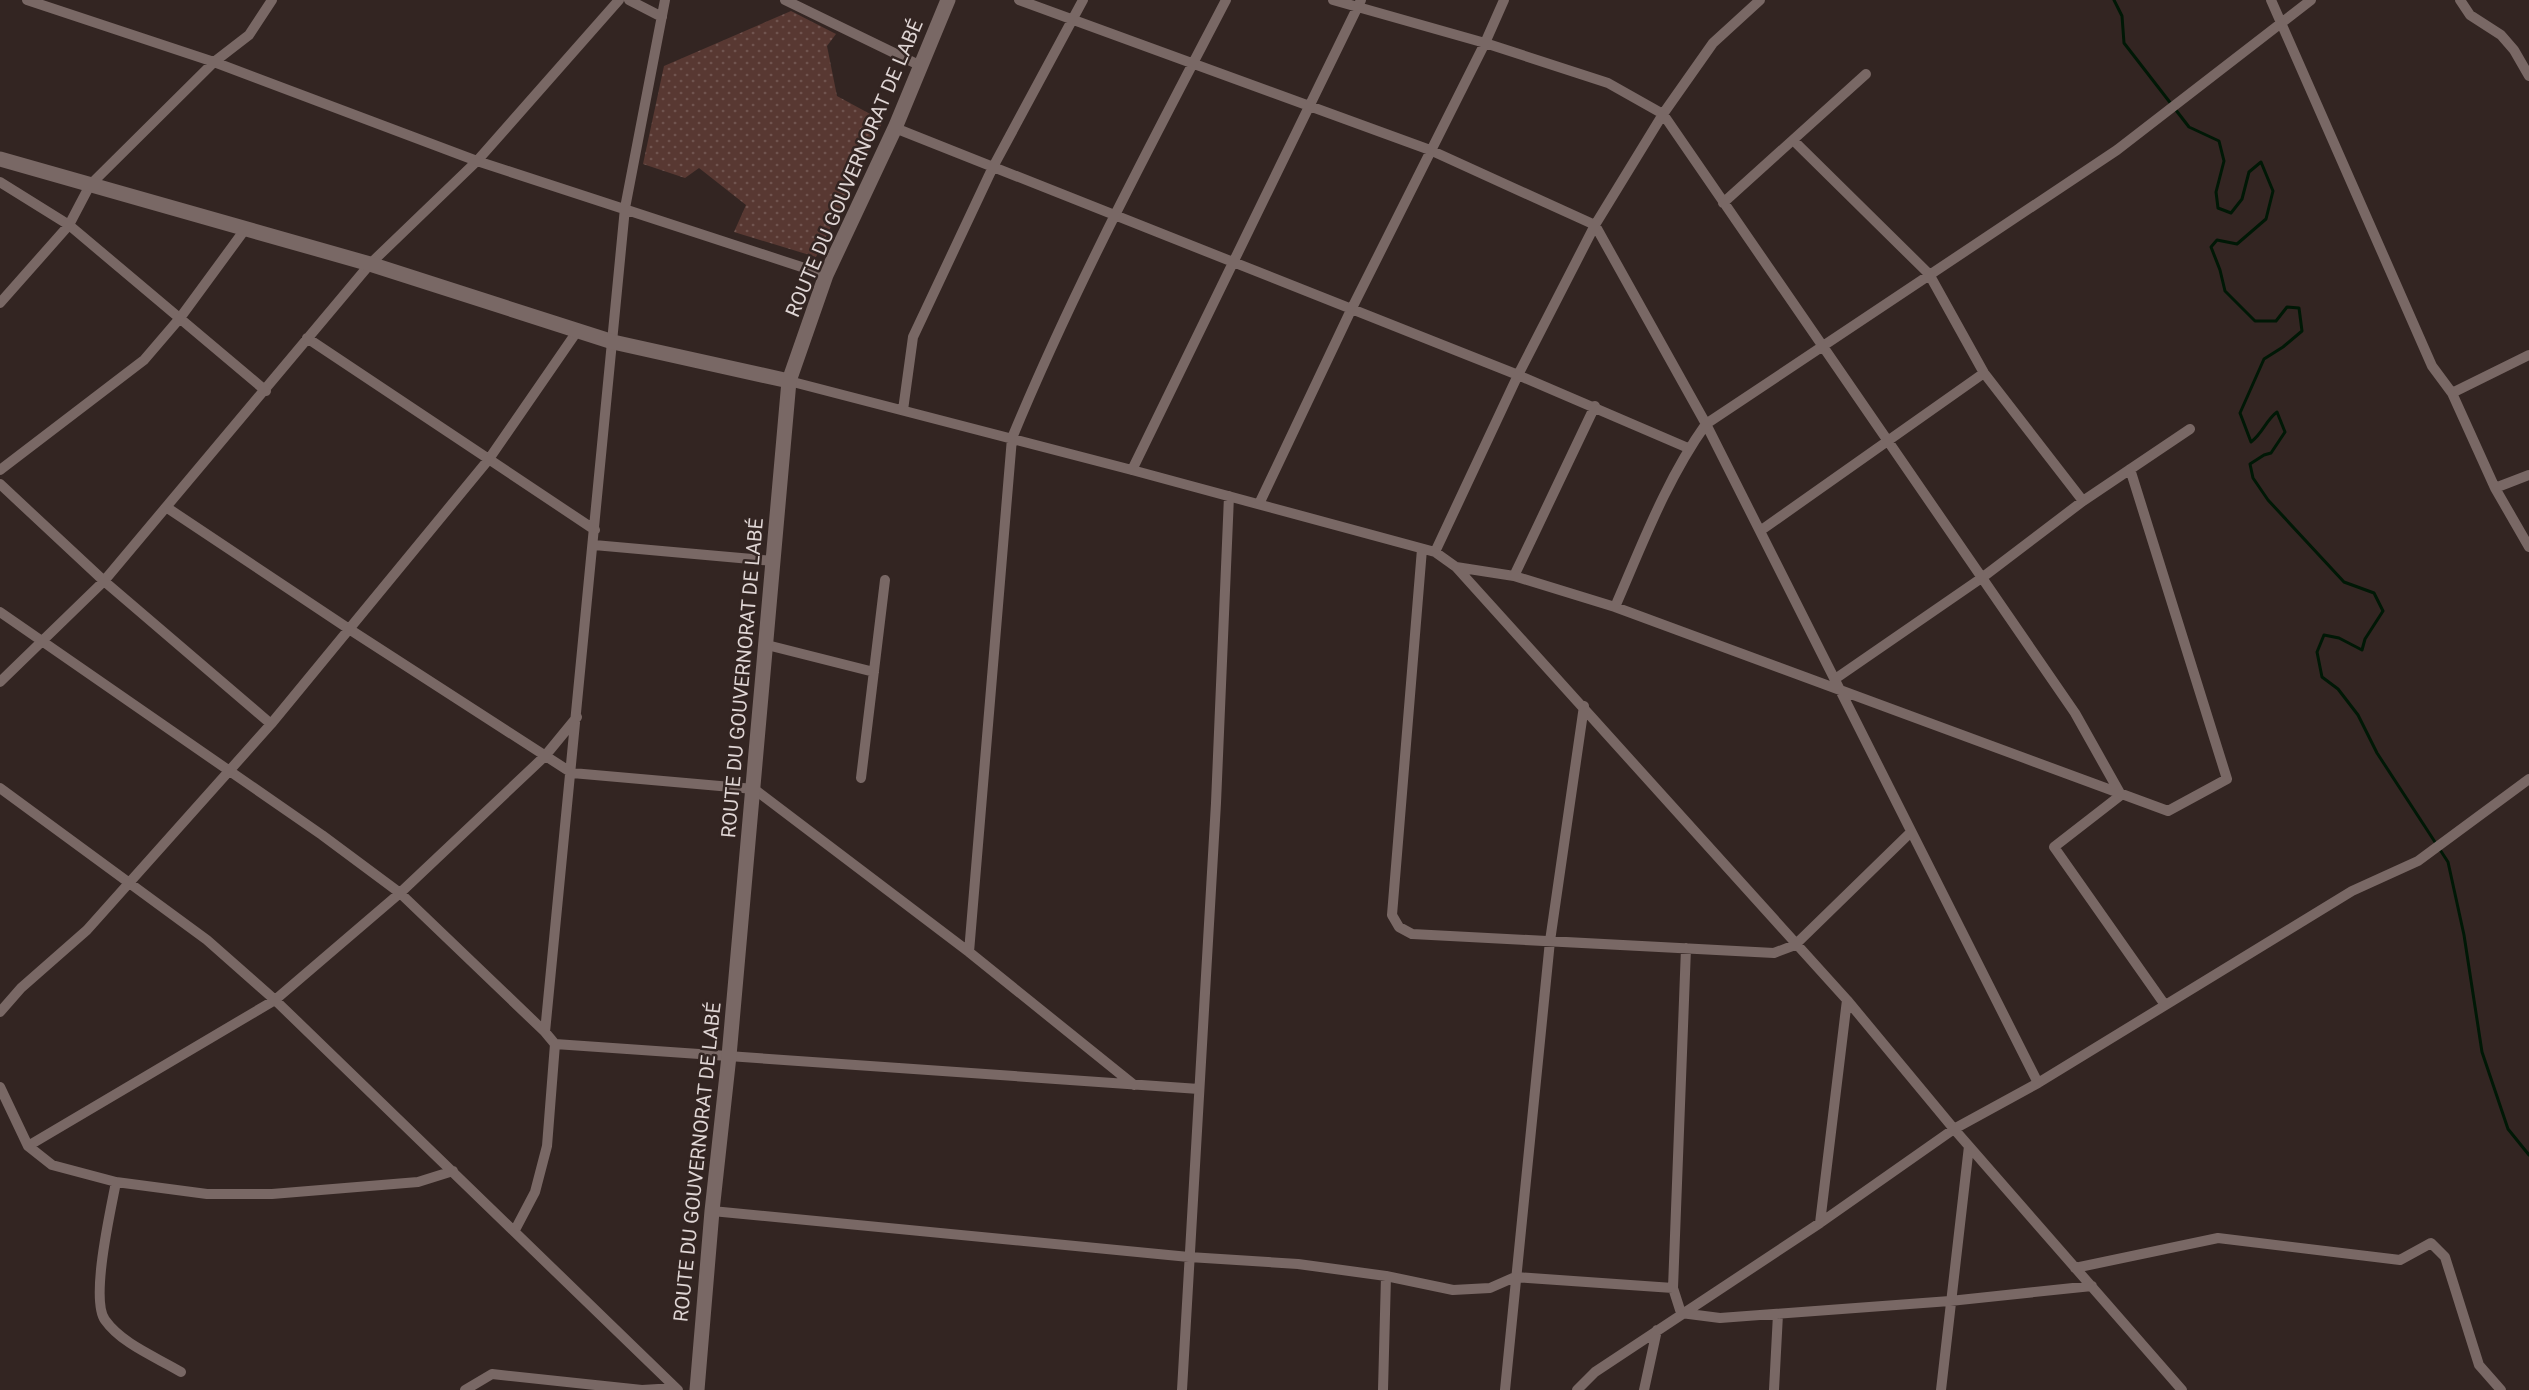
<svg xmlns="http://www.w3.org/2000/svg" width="2529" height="1390" font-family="Roboto,sans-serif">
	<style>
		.grass { fill: url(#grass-dots) }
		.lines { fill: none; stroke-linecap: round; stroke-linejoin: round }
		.stream { stroke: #001806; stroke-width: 3 }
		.street { stroke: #796865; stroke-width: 10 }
		.secondary { stroke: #796865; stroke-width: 15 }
		.labels { text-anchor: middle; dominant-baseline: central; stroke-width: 5; stroke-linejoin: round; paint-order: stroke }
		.street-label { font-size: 20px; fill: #dfd5d4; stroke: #332522 }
	</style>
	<defs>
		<pattern id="grass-dots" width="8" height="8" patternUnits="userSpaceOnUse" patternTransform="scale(1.5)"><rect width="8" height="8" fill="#583832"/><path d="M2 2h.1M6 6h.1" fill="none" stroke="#70544f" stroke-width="1.8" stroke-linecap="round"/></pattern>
	</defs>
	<rect width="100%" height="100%" fill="#332522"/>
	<path class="grass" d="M791 11 836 34 827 46 837 96 883 121 816 257 734 232 746 205 699 168 685 178 643 164 664 66Z"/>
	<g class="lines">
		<path class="stream" d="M2114 0 2122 16 2124 43 2189 127 2219 141 2224 161 2216 192 2218 208 2231 213 2242 199 2249 172 2261 162 2273 191 2266 219 2237 244 2217 240 2211 247 2220 270 2225 291 2255 321H2276L2287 307 2299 308 2302 331 2283 347 2264 359 2240 413 2251 442C2263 433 2266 420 2277 412L2285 432 2271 453 2264 455 2250 464 2253 478 2268 500 2344 582 2374 593 2383 611 2365 639 2362 650 2339 638 2324 635 2317 652 2322 677 2338 689 2358 715 2377 753 2448 862 2464 935 2482 1052 2508 1129 2529 1155"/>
		<path class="street" d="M27 0 214 62 477 161 826 275
			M629 0 662 17
			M785 0 921 66
			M1019 0 1430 150 1595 225 1706 424 2038 1083
			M1333 0 1485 43 1608 83 1663 114 2075 713 2121 795 2054 847 2165 1005
			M2271 0 2432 366 2452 393 2495 488 2529 547
			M2460 0 2470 15 2501 35 2514 50 2529 76
			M895 128 1518 375 1688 448
			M1793 140 1929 274 1984 373 2083 501
			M0 182 69 225 266 391
			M1723 203 1866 74
			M0 303 69 225 90 185 214 62 249 35 272 0
			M307 338 595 530
			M789 381 1132 470 1435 552 1456 567 1847 1000 1954 1129 2182 1390
			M2452 393 2529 355
			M903 410 913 337 993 167 1083 0
			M0 470 144 360 180 318 246 228
			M1132 470 1361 0
			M0 484 104 581 271 724
			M2495 488 2529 475
			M1259 504 1351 310 1485 43 1504 0
			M166 507 349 629 572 773 754 789 969 952 1134 1085
			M1760 531 1984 373
			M594 545 774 561
			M1422 549 1392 915 1399 927 1412 934 1774 953 1795 945 1911 832
			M1435 552 1518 375 1595 225 1663 114 1713 43 1760 0
			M1456 567 1514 576 1615 607 2168 811 2227 779 2130 469
			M1514 576 1595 406
			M1615 607C1642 545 1666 480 1706 424L2117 150 2311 0
			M0 612 322 835 400 893 545 1032 555 1044 547 1146 535 1192 515 1230
			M767 645 874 672
			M1835 679 1983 577 2083 501 2190 429
			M0 682 104 581 370 264 477 161 619 0
			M861 778 885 580
			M0 788 207 940 275 1000 678 1390
			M1686 948 1673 1288 1681 1313 1720 1318 1950 1301 2092 1286
			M969 952 1012 438C1074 288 1151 144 1226 0
			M0 1012 21 988 87 930 271 724 489 459 578 330
			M545 1032 625 208 665 0
			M555 1044 1199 1089
			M0 1087 28 1146 52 1165 116 1182 207 1194H272L418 1182 453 1171
			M28 1146 275 1000 400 893 545 756 577 717
			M116 1182C111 1209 90 1299 105 1320 122 1344 156 1357 181 1372
			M712 1211 1189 1257 1298 1264 1386 1276 1453 1290 1490 1288 1515 1277 1673 1288
			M1820 1223 1847 1000
			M2075 1268 2218 1238 2400 1260 2431 1243 2445 1257 2479 1365 2501 1390
			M465 1390 492 1374 642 1390 675 1388
			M1182 1390 1216 803 1229 496
			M1383 1390 1386 1276
			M1505 1390 1550 941 1584 706
			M1577 1390 1595 1372 1820 1223 1954 1129 2038 1083 2352 891 2418 861 2529 779
			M1644 1390 1657 1330
			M1774 1390 1778 1314
			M1941 1390 1969 1146"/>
		<path class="secondary" d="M0 159 370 264 613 342 789 381
			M697 1390 712 1211 729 1056 789 381 826 275 895 128 948 0"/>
	</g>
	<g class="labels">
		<g class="street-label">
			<text transform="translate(854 168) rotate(-67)">ROUTE DU GOUVERNORAT DE LABÉ</text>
			<text transform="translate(742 678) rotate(-85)">ROUTE DU GOUVERNORAT DE LABÉ</text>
			<text transform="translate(697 1162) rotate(-84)">ROUTE DU GOUVERNORAT DE LABÉ</text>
		</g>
	</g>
</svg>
